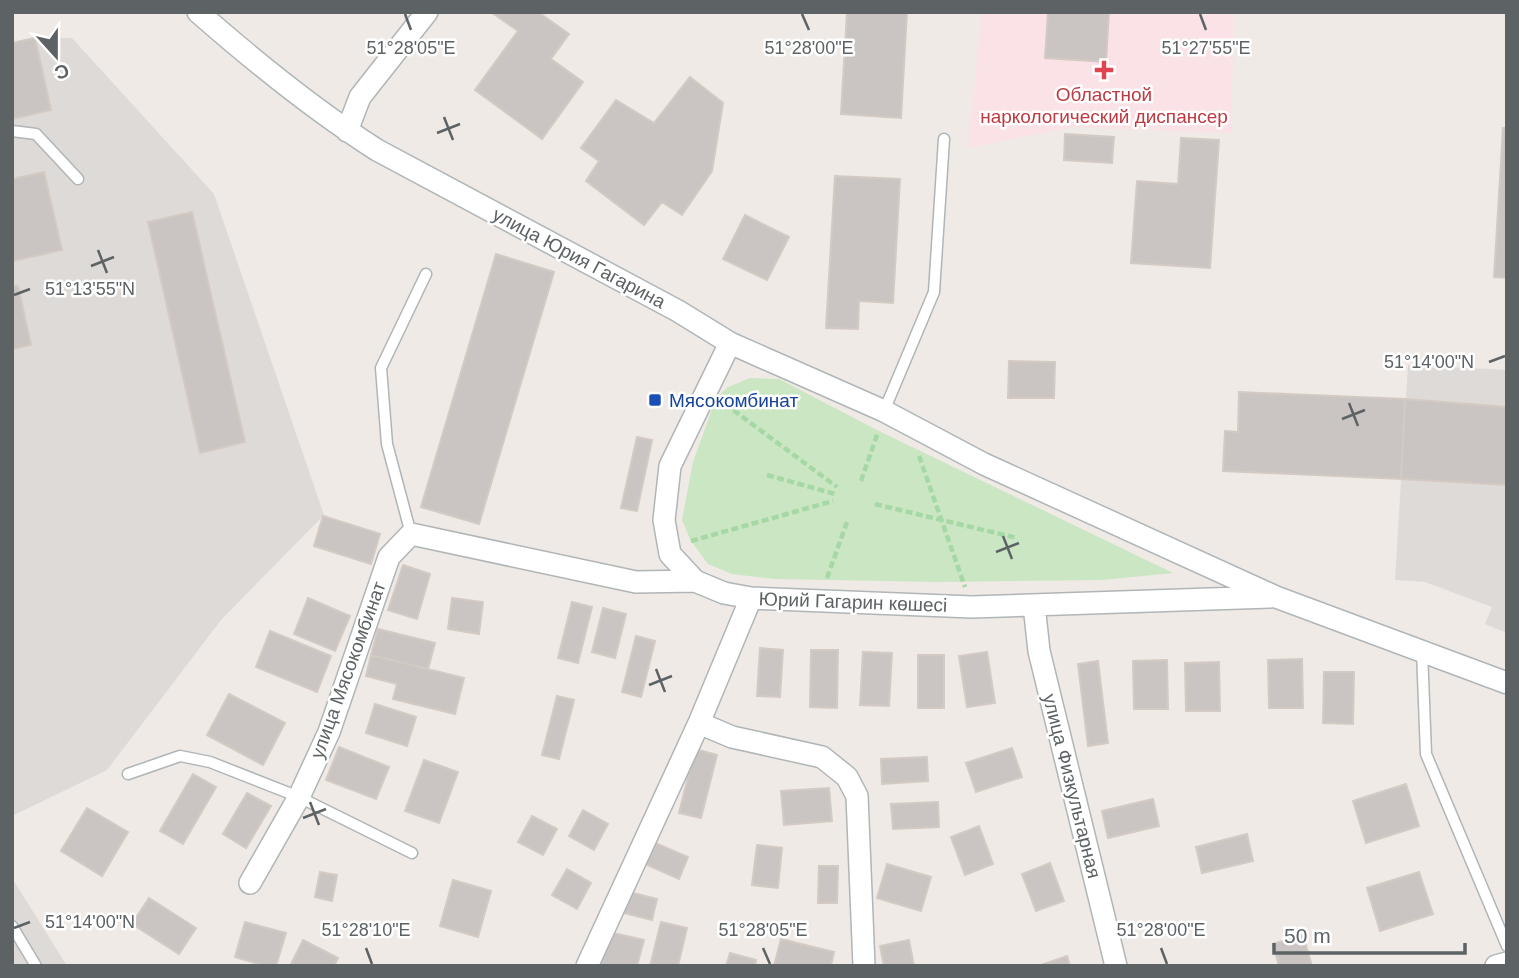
<svg xmlns="http://www.w3.org/2000/svg" width="1519" height="978" font-family="Helvetica,sans-serif">
	<style>
		.industrial { fill: #dedad7 }
		.medical { fill: #fbe2e6 }
		.green { fill: #cbe6c2 }
		.building { fill: #cac5c2; stroke: #d4cac3; stroke-width: 2 }
		.lines { fill: none; stroke-linecap: round; stroke-linejoin: round }
		.lane-casing { stroke: #b0b5b7; stroke-width: 13 }
		.street-casing { stroke: #b0b5b7; stroke-width: 24 }
		.path { stroke: #a5d8a5; stroke-width: 4.5; stroke-dasharray: 7 3.5; stroke-linecap: butt }
		.lane { stroke: #fff; stroke-width: 10 }
		.street { stroke: #fff; stroke-width: 21 }
		.ticks { fill: none; stroke: #5d6365; stroke-width: 2.5 }
		.health-dot { fill: #e0444e; stroke: #fff; stroke-width: 2.5 }
		.transit-dot { fill: #1a4fb4; stroke: #fff; stroke-width: 2.5 }
		.labels { text-anchor: middle; dominant-baseline: central; stroke-width: 5; stroke-linejoin: round; paint-order: stroke }
		.health-label { font-size: 19px; fill: #be3a42; stroke: #fff }
		.street-label { font-size: 19px; fill: #5d6365; stroke: #fff }
		.transit-label { font-size: 19px; fill: #164399; stroke: #fff; text-anchor: start }
		.ticks-label { font-size: 18px; text-anchor: middle; fill: #5d6365; stroke: #fff; stroke-width: 5; stroke-linejoin: round; paint-order: stroke }
	</style>
	<rect width="100%" height="100%" fill="#efeae5"/>
	<path class="industrial" d="M35 38H72L214 194 324 515 221 620 107 770 12 816V43Z
		M1408 365 1507 370V633L1485 624 1492 607 1425 582 1395 580Z
		M12 878 67 966H12Z"/>
	<path class="medical" d="M982 12H1234L1231 133 1073 127 968 148Z"/>
	<path class="green" d="M750 378 779 379 879 431 1173 573 1102 580 936 582 775 579 732 574 708 564 691 541 682 520 693 462 716 398 728 387Z"/>
	<path class="building" d="M491 12H538L569 34 551 59 583 82 542 139 475 90 518 31Z
		M847 12H907L901 118 841 114Z
		M1048 12H1109L1106 62 1045 58Z
		M35 38 51 110 12 119V43Z
		M690 77 723 103 712 171 682 215 662 202 644 225 586 181 599 161 581 148 616 100 654 123Z
		M1503 128H1507V278L1494 277Z
		M1065 134 1114 137 1112 163 1064 160Z
		M1181 138 1219 140 1210 268 1131 263 1137 181 1178 184Z
		M44 172 62 250 13 261 12 179Z
		M835 176 900 179 893 303 859 301 858 329 826 328Z
		M192 212 245 442 200 453 148 222Z
		M745 215 789 237 767 280 723 259Z
		M496 254 554 272 479 524 421 507Z
		M18 286 31 345 12 349V287Z
		M1009 361 1055 362 1054 398H1008Z
		M1239 392 1405 399 1401 479 1223 471 1225 431 1238 432Z
		M1405 399 1507 407V485L1401 479Z
		M637 437 652 440 637 511 621 508Z
		M323 516 380 534 371 564 314 546Z
		M403 565 430 574 417 619 388 610Z
		M308 598 350 616 335 651 294 634Z
		M452 598 483 602 479 634 448 629Z
		M572 602 592 607 578 663 558 658Z
		M603 608 626 614 615 658 592 652Z
		M378 629 435 643 428 669 371 655Z
		M270 631 331 656 317 692 256 667Z
		M636 636 655 641 641 697 622 692Z
		M760 648 783 650 780 697 757 696Z
		M811 650H838L837 708 810 707Z
		M863 652 892 653 889 706 860 705Z
		M987 652 995 703 967 707 959 656Z
		M371 655 464 678 455 714 393 699 397 684 366 676Z
		M918 655H944V708H918Z
		M1302 659 1303 708H1269L1268 660Z
		M1167 660 1168 709H1134L1133 661Z
		M1098 661 1108 743 1088 746 1078 664Z
		M1219 662 1220 711H1186L1185 663Z
		M1324 672H1354L1353 724 1323 723Z
		M229 694 285 723 263 765 207 735Z
		M557 696 574 700 559 759 542 755Z
		M375 704 416 717 407 746 366 733Z
		M339 747 389 767 376 799 326 780Z
		M1012 748 1022 777 976 792 966 763Z
		M695 749 717 755 701 818 679 813Z
		M927 757 928 781 882 784 881 759Z
		M424 760 458 772 439 823 405 811Z
		M193 774 216 787 183 844 160 831Z
		M1406 784 1419 826 1366 843 1353 801Z
		M829 788 832 821 784 825 781 791Z
		M247 793 271 806 246 848 223 834Z
		M1153 799 1159 826 1108 838 1102 811Z
		M938 802 939 827 893 829 891 804Z
		M87 808 128 832 102 876 61 851Z
		M583 810 608 824 594 850 569 836Z
		M532 816 557 829 543 855 518 842Z
		M979 826 993 864 965 875 951 837Z
		M1247 834 1253 861 1202 873 1196 847Z
		M655 843 688 857 679 879 645 864Z
		M757 845 782 848 778 888 752 885Z
		M1050 863 1064 901 1036 911 1022 874Z
		M887 864 931 877 921 911 877 898Z
		M819 866H838L837 903H818Z
		M567 869 591 883 577 909 552 895Z
		M320 872 337 875 332 901 315 897Z
		M1419 872 1433 914 1380 931 1367 888Z
		M453 880 491 891 478 937 440 926Z
		M629 892 657 899 652 920 624 913Z
		M149 898 196 928 179 954 132 924Z
		M245 922 286 933 276 966H265L235 957Z
		M661 922 687 928 678 966H650Z
		M609 932 644 940 637 966H600Z
		M1303 935 1312 966H1279L1273 944Z
		M781 939 834 952 831 966H774Z
		M303 940 338 958 334 966H290Z
		M909 940 914 966H884L880 946Z
		M730 953 756 960 755 966H726Z
		M1067 956 1070 966H1038Z"/>
	<g class="lines">
		<defs>
			<path id="lane" d="M12 131 36 134 78 179
				M884 411 934 292 944 139
				M411 534 387 444 381 368 426 274
				M1422 651 1426 754 1507 946
				M128 774 180 756 210 762 299 797 412 853
				M12 926 36 966"/>
			<path id="street" d="M198 12C255 62 314 110 377 150L678 311 730 343 884 411 984 464 1276 597 1507 683
				M347 131 360 97 427 12
				M730 343 670 466 664 520 670 554 695 581 724 593 751 598 972 607 1270 597
				M1034 605 1039 651 1116 966
				M699 723 732 737 822 757 847 777 857 796 864 966
				M250 883 299 797 329 732 389 557 411 534 636 582 695 581
				M587 966 699 723 751 598
				M1496 966 1507 963"/>
		</defs>
		<use href="#lane" class="lane-casing"/>
		<use href="#street" class="street-casing"/>
		<path class="path" d="M725 404 837 487
			M919 456 965 587
			M767 475 835 494
			M861 481 878 432
			M875 504 1017 538
			M691 541 833 501
			M827 578 848 519"/>
		<use href="#lane" class="lane"/>
		<use href="#street" class="street"/>
	</g>
	<path class="ticks" d="M405 14 411 30M802 14 809 30M1200 14 1206 30M444 117 453 140M437 133 460 124M98 250 107 273M91 266 114 257M14 295 30 289M1489 362 1505 356M1349 403 1358 426M1342 419 1365 410M1003 536 1012 559M996 552 1019 543M656 669 665 692M649 685 672 676M310 802 319 825M303 818 326 809M14 928 30 922M366 948 372 964M763 948 770 964M1161 948 1167 964"/>
	<path class="health-dot" d="M1100.5 59.5h7v7h7v7h-7v7h-7v-7h-7v-7h7z"/>
	<rect class="transit-dot" x="648" y="393" width="14" height="14" rx="3.5"/>
	<g class="labels">
		<g class="health-label">
			<text x="1104" y="94">Областной<tspan x="1104" dy="22">наркологический диспансер</tspan></text>
		</g>
		<g class="street-label">
			<text transform="translate(579 258) rotate(28)">улица Юрия Гагарина</text>
			<text transform="translate(853 602) rotate(2)">Юрий Гагарин көшесі</text>
			<text transform="translate(348 670) rotate(-70)">улица Мясокомбинат</text>
			<text transform="translate(1072 786) rotate(76)">улица Физкультарная</text>
		</g>
		<g class="transit-label">
			<text x="669" y="400">Мясокомбинат</text>
		</g>
	</g>
	<g class="ticks-label">
		<text x="411" y="54">51°28'05"E</text>
		<text x="809" y="54">51°28'00"E</text>
		<text x="1206" y="54">51°27'55"E</text>
		<text x="90" y="295">51°13'55"N</text>
		<text x="1429" y="368">51°14'00"N</text>
		<text x="90" y="928">51°14'00"N</text>
		<text x="366" y="936">51°28'10"E</text>
		<text x="763" y="936">51°28'05"E</text>
		<text x="1161" y="936">51°28'00"E</text>
	</g>
	<rect width="1519" height="978" fill="none" stroke="#5d6365" stroke-width="28"/>
	<g transform="translate(56 56) rotate(159)" stroke="#ffffff" stroke-width="5" paint-order="stroke">
	<path d="M0-5L12 26L0 18L-12 26Z" fill="#5d6365"/>
	<text y="-10" font-size="19" font-weight="bold" text-anchor="middle" fill="#5d6365">С</text>
	</g>
	<path d="M1274 943v10h191v-10" fill="none" stroke="#5d6365" stroke-width="3.5"/>
	<text x="1284" y="943" font-size="21" fill="#5d6365" stroke="#ffffff" stroke-width="5" paint-order="stroke">50 m</text>
</svg>
